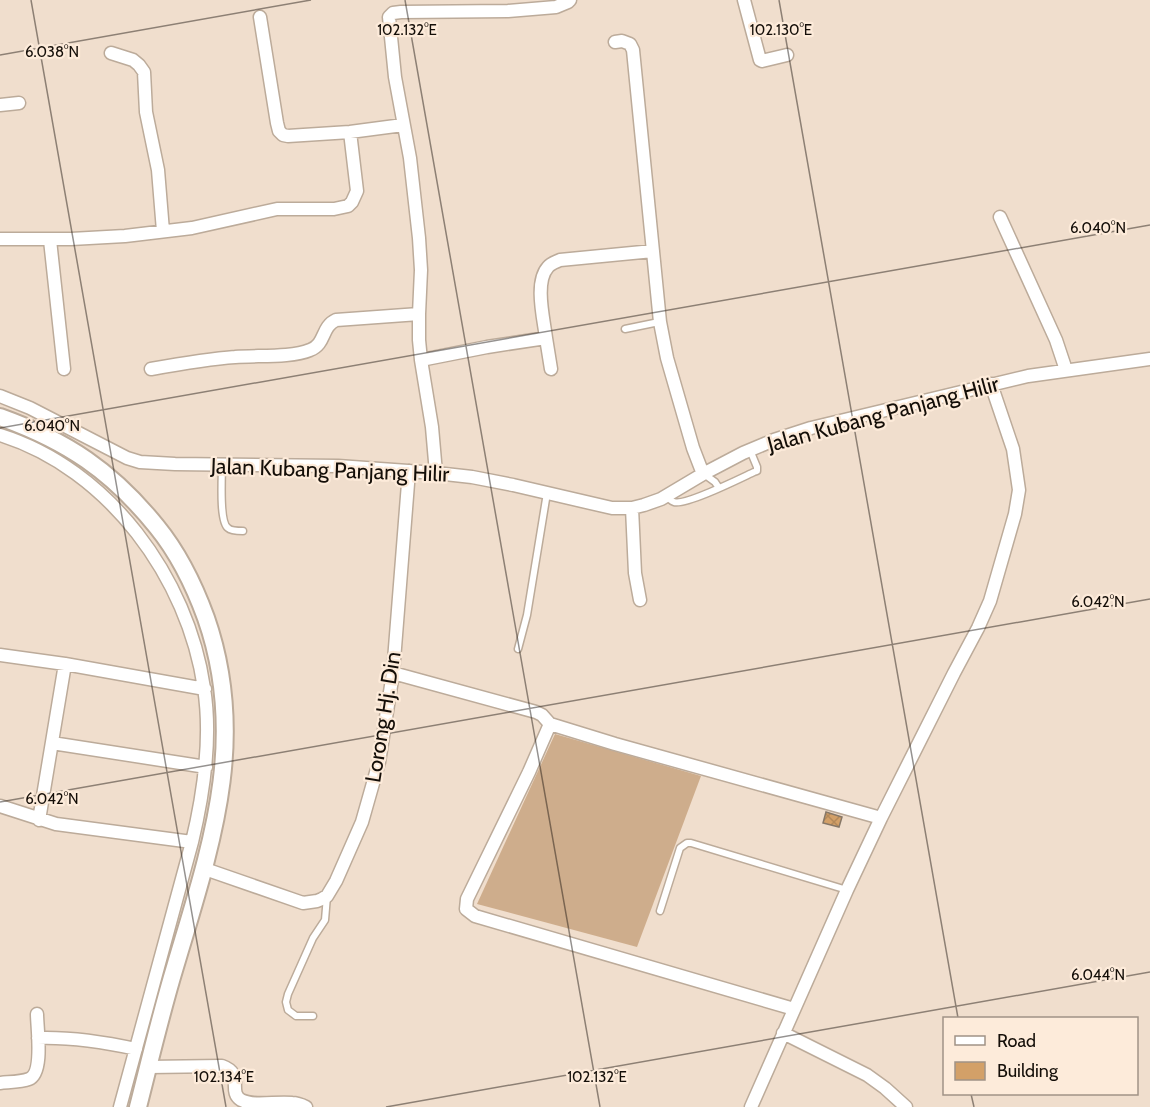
<svg xmlns="http://www.w3.org/2000/svg" width="1150" height="1107" font-family="Cabin,sans-serif">
	<style>
		.grass { fill: #cead8c }
		.building { fill: url(#building-cross-hatch); stroke: #867767; stroke-width: 1.5 }
		.lines { fill: none; stroke-linecap: round; stroke-linejoin: round }
		.lane-casing { stroke: #bcab9a; stroke-width: 9 }
		.street-casing { stroke: #bcab9a; stroke-width: 15 }
		.secondary-casing { stroke: #bcab9a; stroke-width: 20 }
		.lane { stroke: #fff; stroke-width: 6 }
		.street { stroke: #fff; stroke-width: 12 }
		.secondary { stroke: #fff; stroke-width: 16 }
		.ticks { fill: none; stroke: #140e08; stroke-width: 1.5; stroke-opacity: 0.45 }
		.labels { text-anchor: middle; dominant-baseline: central; stroke-width: 4.5; stroke-linejoin: round; paint-order: stroke }
		.street-label { font-size: 22px; fill: #140e08; stroke: #fdebda }
		.ticks-label { font-size: 15px; text-anchor: middle; fill: #140e08; stroke: #fdebda; stroke-width: 4.5; stroke-linejoin: round; paint-order: stroke }
	</style>
	<defs>
		<pattern id="building-cross-hatch" width="8" height="8" patternUnits="userSpaceOnUse" patternTransform="scale(1.5)"><rect width="8" height="8" fill="#d3a068"/><path d="M0 0l8 8M0 8l8-8" fill="none" stroke="#b48959"/></pattern>
	</defs>
	<rect width="100%" height="100%" fill="#f0decd"/>
	<path class="grass" d="M555 734 701 776 637 947 477 904Z"/>
	<path class="building" d="M826 812 842 817 839 827 823 823Z"/>
	<g class="lines">
		<defs>
			<path id="lane" d="M625 329 659 322
				M222 465C222 477 219 522 228 528 231 531 238 531 243 531
				M704 474 715 482 719 488
				M667 495C668 497 671 501 674 502 685 506 741 478 754 472L757 471V467L750 450
				M518 649 527 615 547 493
				M660 911 680 848 687 843H691L847 890
				M313 1016H296L288 1010 286 1002 288 994 313 938 325 920 327 896"/>
			<path id="street" d="M744 0 760 60 762 61 787 55
				M260 17 277 123 279 131 283 135 288 136 350 132 403 125
				M615 42 622 41 630 44 633 50 660 322 667 358 693 448 703 474
				M111 53 133 60 139 65 144 72 146 112 158 170 163 231
				M0 105 19 103
				M1000 217 1056 340 1066 370
				M0 239H71L125 236 192 228 277 209H334L348 206 352 202 357 191 350 132
				M50 240 64 369
				M546 338 551 369
				M421 360 487 347 546 338C544 320 534 282 548 267 551 263 556 262 560 260L653 251
				M151 369C179 364 207 359 235 357 256 355 291 358 310 350 326 344 321 327 336 320L419 314
				M0 396 30 408 127 458 140 462 175 464 338 466 436 473 472 477 513 485 612 508H632L644 505 661 499 703 474 743 453 774 440 811 428 1028 376 1150 359
				M0 435C109 469 188 578 204 688 212 739 204 792 192 842L56 824 0 806
				M436 473 432 427 421 360 419 340V314L421 270 419 238 410 158 395 77 389 17 393 13 401 12 508 11 556 7 568 2 570 0
				M632 508 635 573 640 600
				M0 655 65 664 205 689
				M393 673 536 712 542 715 550 724 615 744 881 818
				M550 724 529 772 467 899 466 909 475 916 794 1009
				M52 743 206 767
				M39 820 65 664
				M205 869 303 903 317 901 322 899 327 896 336 881 362 822 379 762 393 673 409 471
				M783 1033 867 1075 885 1088 906 1107
				M38 1038C70 1037 104 1042 136 1049
				M148 1067 222 1066C245 1074 227 1091 241 1100 255 1107 276 1101 292 1103 297 1103 302 1105 306 1107
				M0 1083C9 1082 21 1082 29 1079 44 1073 37 1028 37 1014
				M120 1107 192 842
				M751 1107 847 890 881 818 954 673 978 628 990 601 1015 514 1019 490 1013 449 991 384"/>
			<path id="secondary" d="M0 417C67 441 112 471 157 527 179 554 194 585 206 618 249 741 210 849 175 967 161 1013 150 1060 138 1107"/>
		</defs>
		<use href="#lane" class="lane-casing"/>
		<use href="#street" class="street-casing"/>
		<use href="#secondary" class="secondary-casing"/>
		<use href="#lane" class="lane"/>
		<use href="#street" class="street"/>
		<use href="#secondary" class="secondary"/>
	</g>
	<path class="ticks" d="M31 0 226 1107M405 0 600 1107M779 0 958 1018M0 55 311 0M0 428 1150 225M0 802 1150 599M971 1094 974 1107M386 1107 1150 972"/>
	<g class="labels">
		<g class="street-label">
			<text transform="translate(883 414) rotate(-15)">Jalan Kubang Panjang Hilir</text>
			<text transform="translate(330 470) rotate(2)">Jalan Kubang Panjang Hilir</text>
			<text transform="translate(383 717) rotate(-81)">Lorong Hj. Din</text>
		</g>
	</g>
	<g class="ticks-label">
		<text x="407" y="35">102.132°E</text>
		<text x="781" y="35">102.130°E</text>
		<text x="52" y="57">6.038°N</text>
		<text x="1098" y="233">6.040°N</text>
		<text x="52" y="431">6.040°N</text>
		<text x="1098" y="607">6.042°N</text>
		<text x="52" y="804">6.042°N</text>
		<text x="1098" y="980">6.044°N</text>
		<text x="224" y="1082">102.134°E</text>
		<text x="597" y="1082">102.132°E</text>
	</g>
	<rect x="943" y="1017" width="195" height="78" fill="#fdebda" stroke="#a09386" stroke-width="1.5"/>
	<rect x="955" y="1036" width="30" height="9" fill="#ffffff" stroke="#a09386" stroke-width="1.5"/>
	<text x="997" y="1047" font-size="18" fill="#140e08">Road</text>
	<rect x="955" y="1062" width="30" height="18" fill="#d3a068" stroke="#a09386" stroke-width="1.5"/>
	<text x="997" y="1077" font-size="18" fill="#140e08">Building</text>
</svg>
